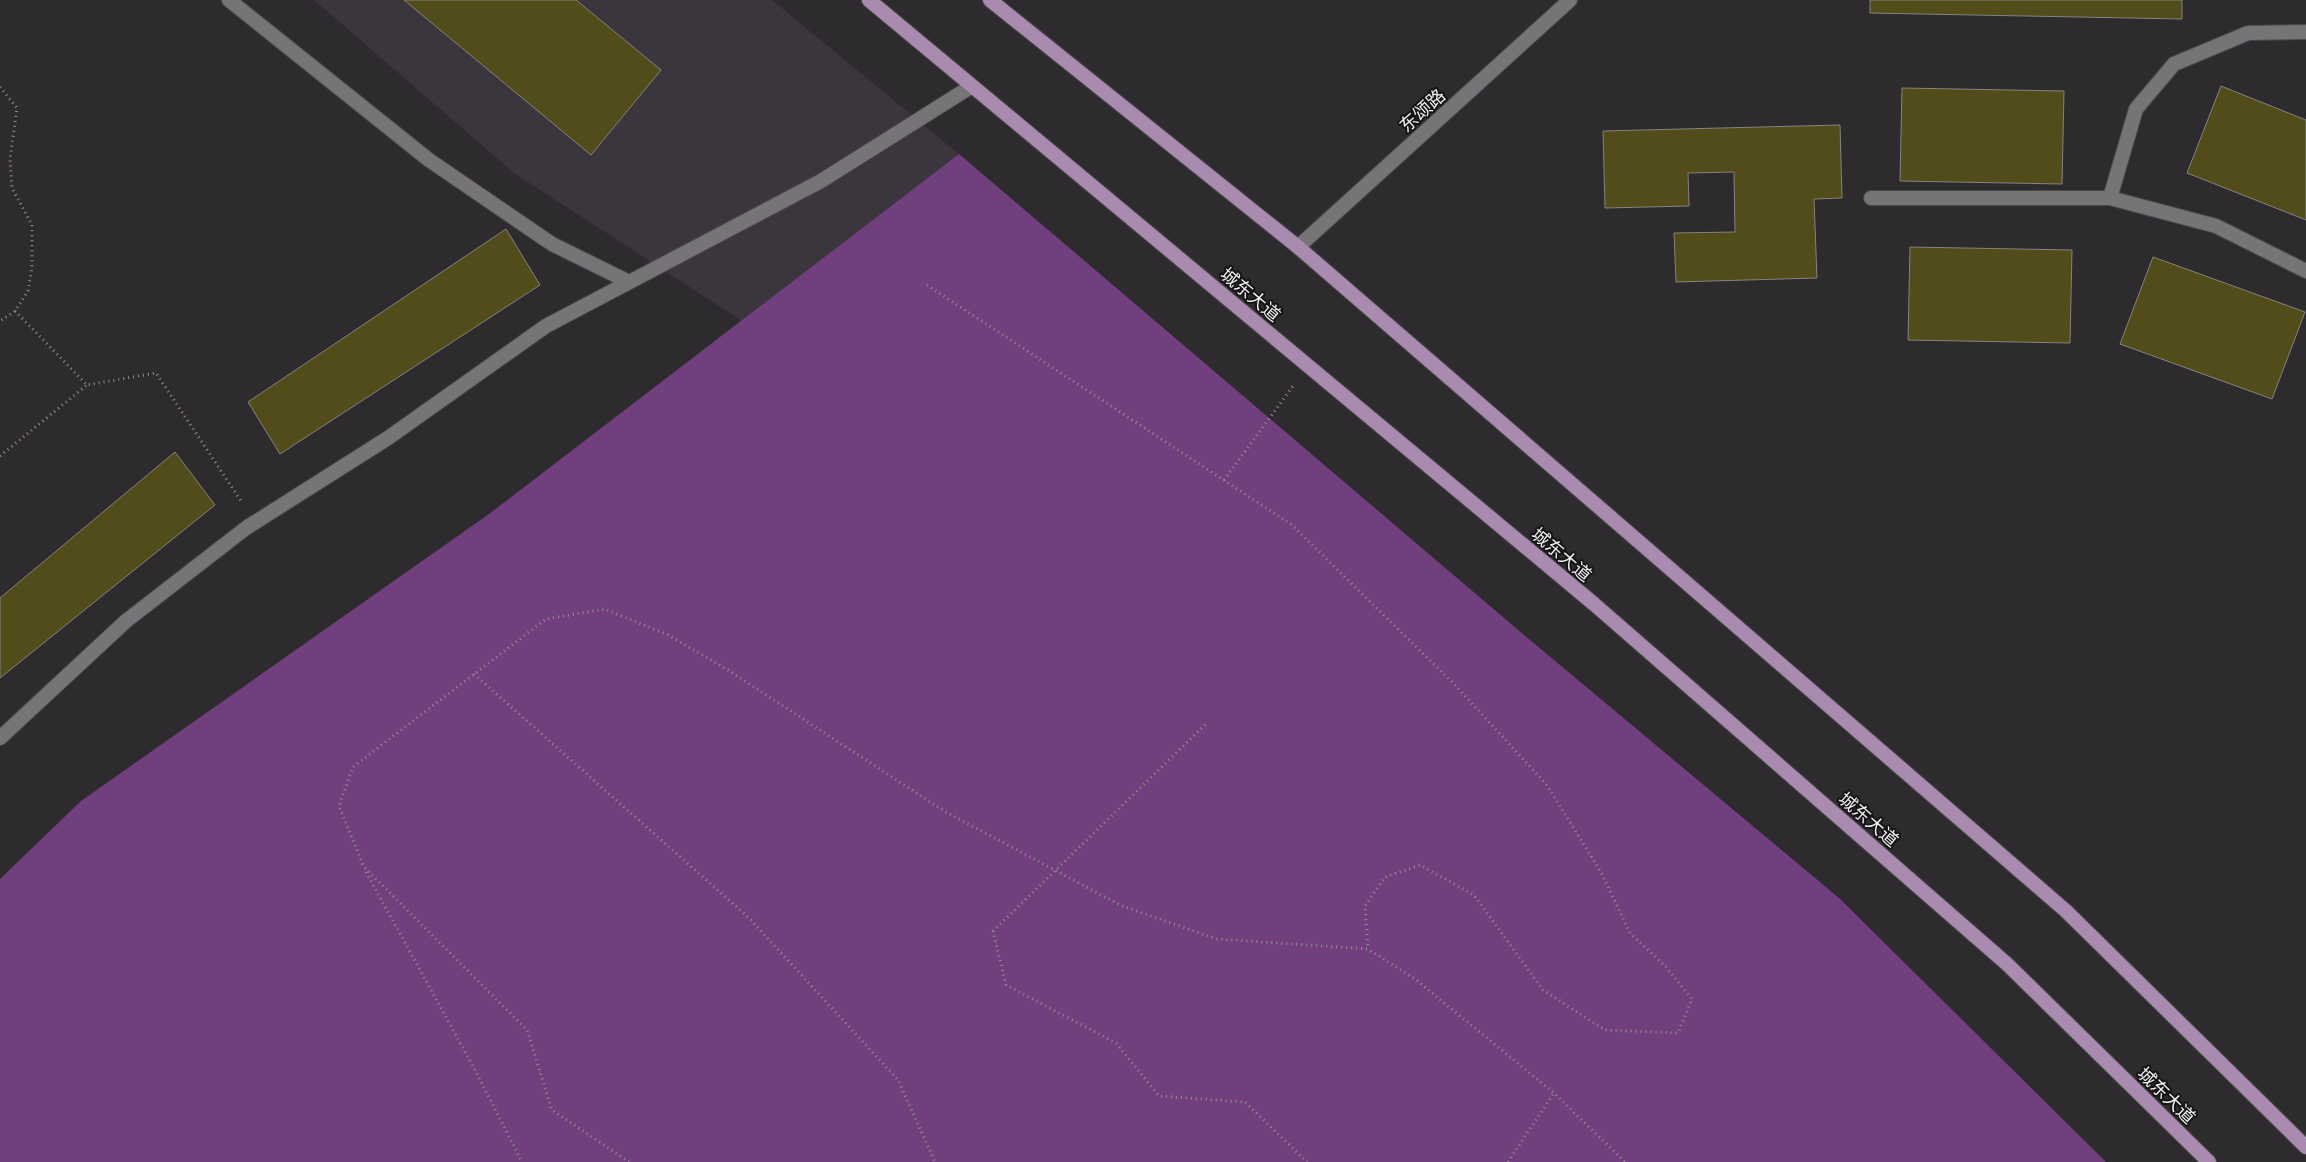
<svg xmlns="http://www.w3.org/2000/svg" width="2306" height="1162" font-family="'Exo 2','Noto Sans SC',sans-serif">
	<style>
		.built { fill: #3b353d }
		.forest { fill: #723f7e }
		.building { fill: #524b1a; stroke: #84847f }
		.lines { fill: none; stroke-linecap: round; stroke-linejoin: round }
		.service-casing { stroke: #4b494c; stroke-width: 16 }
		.minor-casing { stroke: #4b494c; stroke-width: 16 }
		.tertiary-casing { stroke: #4b494c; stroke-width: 16 }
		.primary-casing { stroke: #4b494c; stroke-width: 16 }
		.path { stroke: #918e91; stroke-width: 3; stroke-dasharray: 1 4; stroke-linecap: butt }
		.service { stroke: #777477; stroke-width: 14 }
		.minor { stroke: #777477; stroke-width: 14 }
		.tertiary { stroke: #777477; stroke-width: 14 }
		.primary { stroke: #a88baf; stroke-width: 14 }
		.path-bridge { stroke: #918e91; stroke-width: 3; stroke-dasharray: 1 4; stroke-linecap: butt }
		.labels { text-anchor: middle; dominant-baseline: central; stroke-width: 4; stroke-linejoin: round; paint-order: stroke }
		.street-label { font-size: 18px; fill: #f2f0f2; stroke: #161416 }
	</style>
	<rect width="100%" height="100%" fill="#2e2b2f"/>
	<path class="built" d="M314 0H772L959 154 742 321 514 173Z"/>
	<path class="forest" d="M959 154 1524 635 1839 898 2106 1162H0V879L81 801 489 514Z"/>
	<path class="building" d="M404 0H576L661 70 591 155Z
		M1870 0H2182V19L1870 13Z
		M2221 86 2306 120V220L2187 173Z
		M1902 88 2064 91 2062 184 1900 181Z
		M1840 125 1842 198 1814 199 1817 278 1676 282 1674 233 1735 232 1734 172 1688 173 1689 206 1605 208 1603 131Z
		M506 229 540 285 280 454 248 402Z
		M1910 247 2072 250 2070 343 1908 340Z
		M2153 257 2305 312 2272 399 2120 344Z
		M175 452 215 505 0 678V598Z"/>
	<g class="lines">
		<defs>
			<path id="service" d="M1871 198H2110L2136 109 2174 64 2248 33 2306 32
				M2110 198 2216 226 2306 271"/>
			<path id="minor" d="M229 0 429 160 552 244 629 282
				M0 738 126 621 246 528 388 438 546 326 821 181 972 86"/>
			<path id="tertiary" d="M1298 247 1570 0"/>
			<path id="primary" d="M869 0 1594 604 2007 964 2209 1162
				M990 0 1298 247 2066 911 2306 1147"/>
		</defs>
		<use href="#service" class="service-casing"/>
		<use href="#minor" class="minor-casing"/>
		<use href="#tertiary" class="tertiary-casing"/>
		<use href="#primary" class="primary-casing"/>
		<path class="path" d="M0 87 17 108 10 159 12 188 32 225V267L28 291 15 311 0 321
			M927 285 1292 525 1454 684 1546 784 1601 872 1630 933 1666 967 1692 999 1678 1033 1605 1030 1543 990 1474 895 1420 865 1385 877 1365 906 1368 949
			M15 311 87 385 156 373 241 501
			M0 456 87 385
			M1224 480 1293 386
			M474 674 748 917 898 1080 935 1162
			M366 872 474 1068 522 1162
			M993 931 1006 985 1116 1043 1159 1096 1245 1102 1307 1162
			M629 1162 552 1110 527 1030 364 867 339 806 353 767 546 619 605 609 668 635 728 670 944 811 1122 906 1217 939 1368 949 1415 979 1554 1093 1625 1162
			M1508 1162 1554 1093"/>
		<use href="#service" class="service"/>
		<use href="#minor" class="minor"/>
		<use href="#tertiary" class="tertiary"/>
		<use href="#primary" class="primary"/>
		<path class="path-bridge" d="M993 931 1206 724"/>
	</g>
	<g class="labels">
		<g class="street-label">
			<text transform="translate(1422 110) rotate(-42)">东颂路</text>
			<text transform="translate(1251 294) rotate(40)">城东大道</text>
			<text transform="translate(1562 554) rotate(40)">城东大道</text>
			<text transform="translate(1869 819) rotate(41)">城东大道</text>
			<text transform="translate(2167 1095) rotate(44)">城东大道</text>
		</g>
	</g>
</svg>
